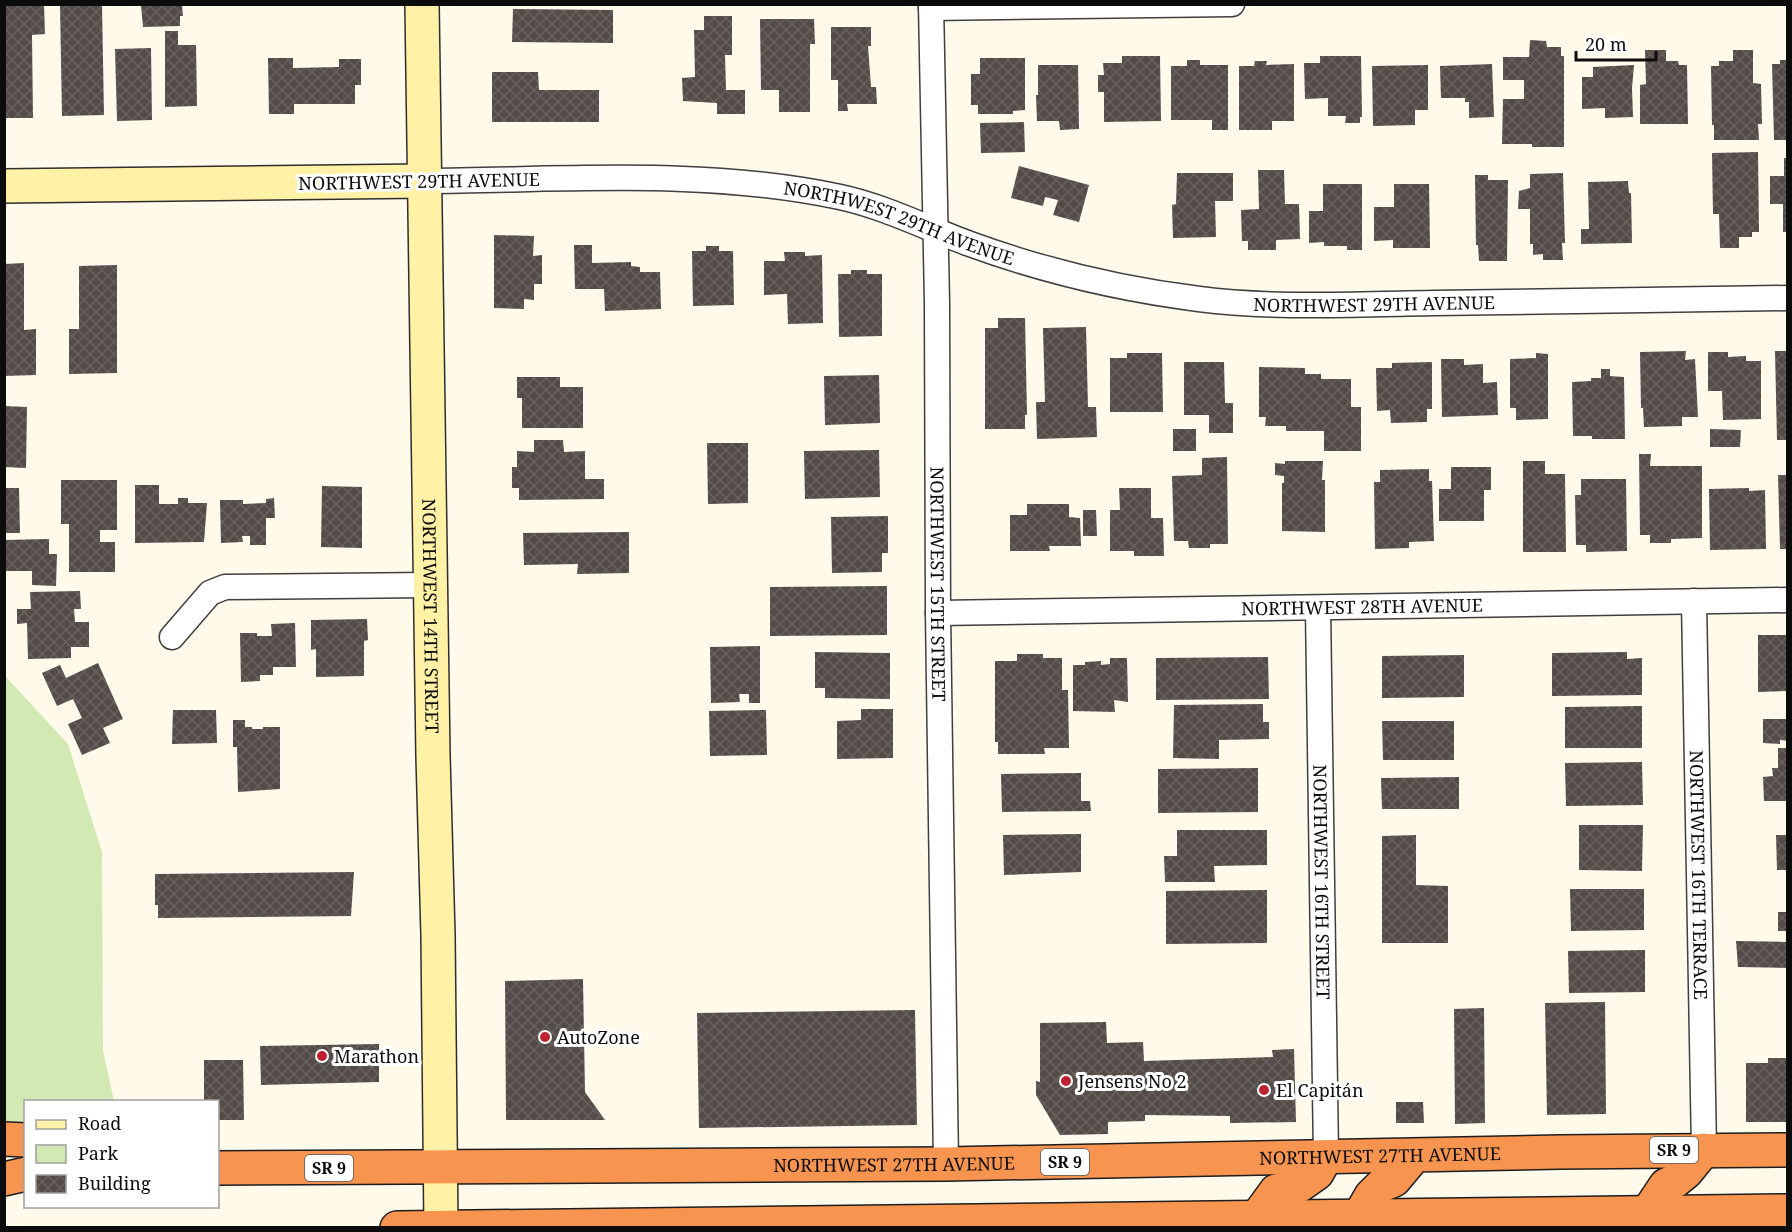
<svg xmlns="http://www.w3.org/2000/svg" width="1792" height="1232" font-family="'Noto Serif',serif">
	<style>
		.green { fill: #d2e9b4 }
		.building { fill: url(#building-cross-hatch) }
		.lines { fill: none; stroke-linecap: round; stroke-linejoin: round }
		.street-casing { stroke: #3f3f3f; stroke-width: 27 }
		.secondary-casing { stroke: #2e2e2e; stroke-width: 36 }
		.highway-casing { stroke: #1d1d1d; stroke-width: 36 }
		.street { stroke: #fff; stroke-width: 24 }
		.secondary { stroke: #fff1a5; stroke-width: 33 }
		.highway { stroke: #f79450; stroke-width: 33 }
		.poi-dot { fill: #be2231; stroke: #fff; stroke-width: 2 }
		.labels { text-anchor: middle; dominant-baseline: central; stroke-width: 6; stroke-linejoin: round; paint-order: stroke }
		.shield { fill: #fff; stroke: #555; stroke-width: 1.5 }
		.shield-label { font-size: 16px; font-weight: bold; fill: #0c0c0c }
		.street-label { font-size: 18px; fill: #0c0c0c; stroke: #fff }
		.poi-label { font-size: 18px; fill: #0c0c0c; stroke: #fff; text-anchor: start }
	</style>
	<defs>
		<pattern id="building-cross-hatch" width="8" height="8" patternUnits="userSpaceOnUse" patternTransform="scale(1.5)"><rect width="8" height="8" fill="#544c48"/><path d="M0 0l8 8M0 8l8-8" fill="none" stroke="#68615e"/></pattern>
	</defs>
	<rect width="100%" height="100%" fill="#fffaea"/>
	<path class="green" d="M5 676 68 744 102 852 103 1051 114 1101 26 1102 25 1122H4Z"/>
	<path class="building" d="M4 4H44L45 34 32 35 33 118H4Z
		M60 5H102L104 115 62 116Z
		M141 5H182L183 16H180V26L143 27Z
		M513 9 613 10V43L512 42Z
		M704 16H732V55H725L726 90H745V114H717V103L683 101 682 78 695 77 694 30H704Z
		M760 19H814L815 44H810V112H779V90H761Z
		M831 27H871V46H868L871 87H876L877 104H847L848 111H838V80H831Z
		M165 31H178V45H196L197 106 165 107Z
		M1530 40 1546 41 1547 47H1561V56H1564V147H1532V144H1502L1503 99H1524V80H1503V57H1529Z
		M151 48 152 120 117 121 115 49Z
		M1645 50H1666V61H1678L1679 65H1687L1688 124H1640V85L1646 84Z
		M1733 50H1753V83L1761 84 1762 124H1758L1759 140H1714V125H1712L1711 66H1719V61H1733Z
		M1122 56H1160L1161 121 1104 122V92H1098V75H1104L1103 63H1122Z
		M1320 56H1361L1362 117H1360V123H1345L1346 116H1328V98L1305 99 1304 63H1320Z
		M268 58H293V68L339 67V59H361V85H355V104H294V114H269Z
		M980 58H1025V110L1013 111V114H978V105H971V74H980Z
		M1187 60H1200V65H1228V130H1212V120H1171V66H1187Z
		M1780 60H1788V140H1774L1772 64H1780Z
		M1255 61H1267L1266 65 1294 64V121H1272V130H1239V66H1254Z
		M1492 64 1494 117 1469 118V102H1465V98H1441L1440 66Z
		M1038 65H1078L1079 129 1060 130 1059 121H1037L1036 95H1038Z
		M1428 65V110H1415V125L1373 126 1372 66Z
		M1634 65 1632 88 1633 117 1605 118V108L1582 109V77H1593V67Z
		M492 72H538L539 90H599V122H492Z
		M1024 122 1025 152 981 153 980 123Z
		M1758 152 1759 232H1752V237H1739V248H1720L1719 214H1713L1712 153Z
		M1784 158H1788V232H1783V204H1770V176H1784Z
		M1019 166 1089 185 1079 222 1053 215 1058 200 1045 197 1043 206 1011 198Z
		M1258 170H1284L1285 204H1299L1300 239 1276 240V250H1248V241H1242L1241 210 1259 209Z
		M1177 173H1233V201H1215L1216 237 1173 238 1172 205 1176 204Z
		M1563 173 1565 243H1562L1563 260H1543V254L1533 255V244H1530V209H1518L1519 191 1530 188V174Z
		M1475 175H1488V180H1508L1507 261H1479L1478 245H1476Z
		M1628 181 1629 193H1631L1632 243 1581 244V229H1589L1588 182Z
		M1323 184H1362V250H1347V246H1324V242L1309 243V211H1323Z
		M1394 184H1429L1430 248H1393V240L1374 241V207H1394Z
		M494 235 534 236 533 256 542 255V284H534V300L524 299V309L494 308Z
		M574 245H592V263L631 262V266L640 267V272H660L661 309 605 311 604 289H575Z
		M706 246H719V251H733L734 305 693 306 692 251H706Z
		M784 252H805V256L822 255 823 323 788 324 787 294 764 295V261H785Z
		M24 263V330L36 329V375L4 376V264Z
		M117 265V373L69 374V329H79V266Z
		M851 270H867V274H882V336L839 337 838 274H851Z
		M998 318H1025L1027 415H1025V429H985V328H998Z
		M1086 327 1088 407H1096L1097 437 1037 439 1036 402H1045L1043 328Z
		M1686 351 1685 360 1695 359 1698 417H1682V426L1644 427 1643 408H1641L1640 352Z
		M1775 351H1788V440H1777Z
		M1708 352H1728V357L1746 356V361H1761V419L1723 420 1722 391H1708Z
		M1127 353H1162L1163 412H1110V358H1127Z
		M1536 353 1548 354V419L1516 420V408H1510V359L1536 358Z
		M1441 359H1464V365L1483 364V383L1497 382 1498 415 1442 417Z
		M1184 362H1224L1225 403H1233V433H1209V415H1184Z
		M1432 362V409H1427V422L1391 423 1390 410 1377 411 1376 368H1392V363Z
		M1259 367 1305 368V374H1321V379H1351V407H1361V451H1324V431H1286V426H1265L1266 417H1259Z
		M1601 369H1610V376L1624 377 1625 439H1592V436H1573L1572 382 1591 381V378H1601Z
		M879 375 880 423 825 425 824 376Z
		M517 377H560V387H583V428H522V398H517Z
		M4 406 27 407 26 468 4 467Z
		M1173 429H1196V451H1173Z
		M1710 429 1741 430 1740 447H1710Z
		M534 440H563L564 452 585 451V479H604V499L519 500V488H512V467H517V451L534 452Z
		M707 443H748V503L708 504Z
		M879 450 880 497 805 499 804 451Z
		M1639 454H1651L1650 466H1702V538L1671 539V543H1650V535H1640Z
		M1227 457 1228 544H1210V548H1189L1188 541H1174L1172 476 1202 475V458Z
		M1285 461H1323L1322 480H1325V532L1282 531V483H1284V476L1275 475V463L1285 464Z
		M1523 461H1545V474H1565L1566 552H1523Z
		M1451 467H1491V490H1484V521H1439V489H1451Z
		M1429 469V481H1432L1434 541 1409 542V548L1375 549 1374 482H1380V470Z
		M1778 475H1788V549H1780Z
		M1581 479H1626L1627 551 1586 552V545H1576L1575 495H1581Z
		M61 480H117V530H100V542H115V572H69V524H61Z
		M135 485H159V504H178V498H188V503H207L204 542 135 543Z
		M322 486 362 487V548L321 547Z
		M4 488H19L20 533H4Z
		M1119 488H1151V518H1163L1164 556H1134V551H1110V510H1120Z
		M1749 488V491L1765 490 1766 549 1710 550 1709 489Z
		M274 498 275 518H266V545H250V536H242L243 542 221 543 220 500H243V504L266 503V499Z
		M1027 504H1069V517L1080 518 1081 546H1049L1050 551H1010V515H1027Z
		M1083 510H1096L1097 536H1083Z
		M888 516V553H882V572L832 573 831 517Z
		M629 532V573L577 574 578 564 524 565 523 533Z
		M49 539V554H57L56 586 32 585V571H4V540Z
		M887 586V635L770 636V587Z
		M80 591 81 609H74L75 622H89V647H71V658L28 659 27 623 17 624V609H31L30 592Z
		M367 619 368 640 364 641V676L316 677V649L311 650V620Z
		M295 623 296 667H273V675H260V681L241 682 240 633H257V636H272L271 624Z
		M1758 635H1788V691L1758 692Z
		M760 646V703H749V694H739L740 702 711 703 710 647Z
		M815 652 890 653V699L825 698V688H815Z
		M1627 652V659L1642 658V695L1552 696V653Z
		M1017 654H1043V658H1062V690H1068L1069 748H1044L1045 754H998V742H995V661H1017Z
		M1464 655V697L1382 698V656Z
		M1268 657 1269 699 1156 700V658Z
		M1110 658H1127L1128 702 1114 700 1115 712 1073 711V665H1085V662L1101 661V665L1110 664Z
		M98 663 123 719 103 728 110 743 82 755 68 724 82 718 73 699 57 706 42 673 60 665 66 678Z
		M1263 704V722H1269V739L1219 740V759L1173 758 1174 705Z
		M1642 706V748H1565V707Z
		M861 709H893V758L837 759V721L861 720Z
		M173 710H216L217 743 172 744Z
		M766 710 767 755 710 756 709 711Z
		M1763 719H1788V741L1780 740V744L1763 743Z
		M233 720H245V727H252V729H263V727H280V789L238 792 237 747H233Z
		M1382 721H1454V760H1383Z
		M1778 748H1788V801H1764L1763 777 1773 776 1772 768H1778Z
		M1642 762 1643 805 1566 806 1565 763Z
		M1258 768V812L1158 813V769Z
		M1081 773V801H1090L1091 811 1002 812 1001 774Z
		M1459 777V809H1382L1381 778Z
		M1579 825H1643L1642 871 1579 870Z
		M1177 830H1267V865L1214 866 1215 882H1165L1164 856H1177Z
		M1081 834V872L1004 875 1003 835Z
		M1416 835V885L1448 886V943H1382V836Z
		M1776 835H1788V870H1777Z
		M354 872 351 916 158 918V905H155V874Z
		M1570 889H1644V930L1571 931Z
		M1267 890V943L1166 944V891Z
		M1778 912H1788V931H1778Z
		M1736 941 1788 942V968L1738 967Z
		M1645 950V992L1569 993 1568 951Z
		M583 979 585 1092 605 1120H506L505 981Z
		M1605 1002 1606 1114 1547 1115 1545 1003Z
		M1484 1008 1485 1123 1455 1124 1454 1009Z
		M915 1010 917 1125 699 1128 697 1013Z
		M1106 1022 1107 1043 1143 1042 1144 1061 1273 1057 1272 1050 1294 1049 1296 1122 1230 1123V1116L1145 1115V1121L1108 1122V1134L1060 1135 1036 1095V1081L1040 1082V1023Z
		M379 1044V1082L261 1085 260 1046Z
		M1768 1058H1788V1122H1746V1063H1768Z
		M204 1060H243L244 1120H218V1102H204Z
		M1396 1102H1423L1424 1123H1396Z"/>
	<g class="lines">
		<defs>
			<g id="street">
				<path id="s1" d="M931 4 937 303 938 613 946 1164"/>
				<path d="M931 8 1232 4"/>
				<path id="s2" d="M425 181C564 180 703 168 840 197 886 207 926 228 970 244 1044 271 1120 289 1199 299 1276 309 1356 304 1434 303 1552 301 1670 300 1788 298"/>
				<path id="s3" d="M1694 601 1704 1150"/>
				<path id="s4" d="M1318 608 1326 1157"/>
				<path id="s5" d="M938 613 1788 600"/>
				<path d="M172 637 210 593 225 587 431 585"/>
			</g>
			<g id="secondary">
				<path id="s6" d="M422 4 433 756 438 935 441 1228"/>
				<path d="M4 186 425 181"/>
			</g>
			<g id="highway">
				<path d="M4 1139 26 1140"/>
				<path id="s7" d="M218 1168 946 1164 1560 1152 1788 1150"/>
				<path d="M4 1179 26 1174"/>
				<path d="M1648 1212 1666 1185 1675 1181 1686 1172 1704 1150"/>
				<path d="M1360 1215 1371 1196 1382 1185 1394 1180 1414 1156"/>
				<path d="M1257 1217 1276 1191 1300 1185 1317 1173 1326 1157"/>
				<path d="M397 1228 1788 1211"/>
			</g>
		</defs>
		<use href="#street" class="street-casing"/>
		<use href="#secondary" class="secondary-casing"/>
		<use href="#highway" class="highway-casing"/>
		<use href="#street" class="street"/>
		<use href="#secondary" class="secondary"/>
		<use href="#highway" class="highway"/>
	</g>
	<g class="poi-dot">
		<circle cx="545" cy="1037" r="6"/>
		<circle cx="322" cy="1056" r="6"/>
		<circle cx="1066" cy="1081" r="6"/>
		<circle cx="1264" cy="1090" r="6"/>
	</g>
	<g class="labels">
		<g class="shield">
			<rect x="1650" y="1137" width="48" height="26" rx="4.5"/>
			<rect x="1041" y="1149" width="48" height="26" rx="4.5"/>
			<rect x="305" y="1155" width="48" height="26" rx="4.5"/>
		</g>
		<g class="shield-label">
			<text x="1674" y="1150">SR 9</text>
			<text x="1065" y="1162">SR 9</text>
			<text x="329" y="1168">SR 9</text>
		</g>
		<g class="street-label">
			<text transform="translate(419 181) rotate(-1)">NORTHWEST 29TH AVENUE</text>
			<text stroke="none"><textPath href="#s2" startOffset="480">NORTHWEST 29TH AVENUE</textPath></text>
			<text stroke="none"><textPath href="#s2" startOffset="966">NORTHWEST 29TH AVENUE</textPath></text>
			<text stroke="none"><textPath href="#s1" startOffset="580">NORTHWEST 15TH STREET</textPath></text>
			<text stroke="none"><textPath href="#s5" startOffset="424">NORTHWEST 28TH AVENUE</textPath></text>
			<text stroke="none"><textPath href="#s6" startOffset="612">NORTHWEST 14TH STREET</textPath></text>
			<text stroke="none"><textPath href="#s3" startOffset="274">NORTHWEST 16TH TERRACE</textPath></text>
			<text stroke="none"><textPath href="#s4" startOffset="274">NORTHWEST 16TH STREET</textPath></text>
			<text stroke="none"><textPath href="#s7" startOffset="1162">NORTHWEST 27TH AVENUE</textPath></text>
			<text stroke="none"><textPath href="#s7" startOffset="676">NORTHWEST 27TH AVENUE</textPath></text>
		</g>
		<g class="poi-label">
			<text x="557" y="1037">AutoZone</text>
			<text x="334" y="1056">Marathon</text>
			<text x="1078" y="1081">Jensens No 2</text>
			<text x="1276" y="1090">El Capitán</text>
		</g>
	</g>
	<rect width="1792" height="1232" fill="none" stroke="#0c0c0c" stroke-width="12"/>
	<rect x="24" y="1100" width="195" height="108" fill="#ffffff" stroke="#9e9e9e" stroke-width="1.5"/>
	<rect x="36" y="1120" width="30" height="9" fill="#fff1a5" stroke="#9e9e9e" stroke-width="1.5"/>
	<text x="78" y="1130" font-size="18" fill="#0c0c0c">Road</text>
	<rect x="36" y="1145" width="30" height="18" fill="#d2e9b4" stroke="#9e9e9e" stroke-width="1.5"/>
	<text x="78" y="1160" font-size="18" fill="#0c0c0c">Park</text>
	<rect x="36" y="1175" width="30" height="18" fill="url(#building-cross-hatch)" stroke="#9e9e9e" stroke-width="1.5"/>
	<text x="78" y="1190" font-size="18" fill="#0c0c0c">Building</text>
	<path d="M1576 51v9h80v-9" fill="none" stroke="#0c0c0c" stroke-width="3"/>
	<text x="1585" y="51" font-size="18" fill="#0c0c0c" stroke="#ffffff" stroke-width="4.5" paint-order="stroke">20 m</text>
</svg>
